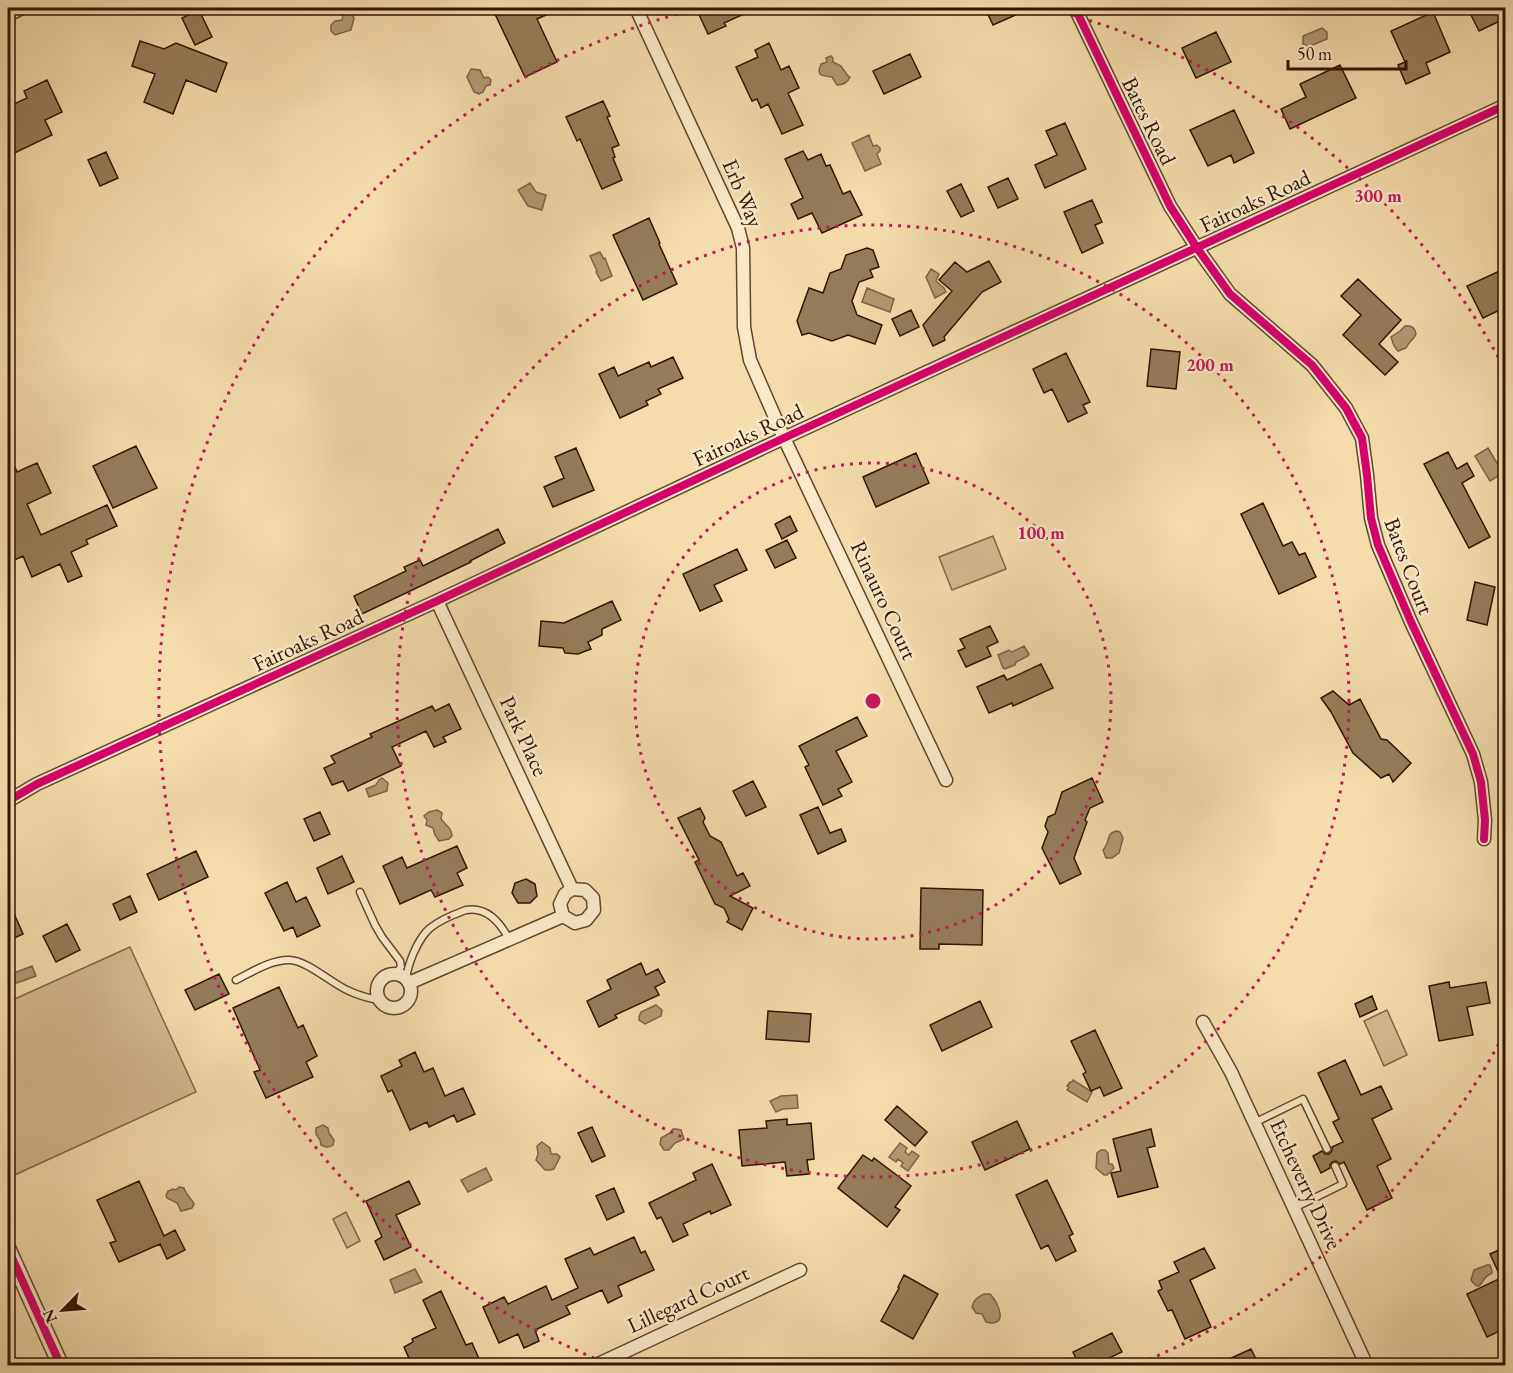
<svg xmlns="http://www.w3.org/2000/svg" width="1513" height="1373" font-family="'EB Garamond',serif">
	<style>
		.green { fill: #d3bb8e; stroke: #816848; stroke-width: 1.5 }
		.water { fill: #b19972; stroke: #7d6446; stroke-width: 1.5 }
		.building { fill: #957d5a; stroke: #2f1503; stroke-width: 1.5 }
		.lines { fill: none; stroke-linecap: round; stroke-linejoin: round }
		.service-casing { stroke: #60472d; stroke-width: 9 }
		.minor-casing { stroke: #60472d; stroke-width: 15 }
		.tertiary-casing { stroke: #60472d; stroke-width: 18 }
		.service { stroke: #f8e9c8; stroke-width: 6 }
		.minor { stroke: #f8e9c8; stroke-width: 12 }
		.tertiary { stroke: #f8e9c8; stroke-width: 15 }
		.cycleway-casing { stroke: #f8e9c8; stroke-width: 11 }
		.cycleway { stroke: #d6006c; stroke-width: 8 }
		.ring { fill: none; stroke: #c2185b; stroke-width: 3; stroke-dasharray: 3 6 }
		.labels { text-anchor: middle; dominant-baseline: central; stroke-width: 5; stroke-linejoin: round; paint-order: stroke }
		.street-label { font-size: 22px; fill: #2f1503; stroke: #f8e9c8 }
		.centre { fill: #c2185b; stroke: #f8e9c8; stroke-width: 3 }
		.ring-label { font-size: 18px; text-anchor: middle; font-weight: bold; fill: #c2185b; stroke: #f8e9c8; stroke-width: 5; stroke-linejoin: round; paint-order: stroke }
	</style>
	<rect width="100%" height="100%" fill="#f4ddab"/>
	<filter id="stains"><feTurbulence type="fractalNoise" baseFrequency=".00333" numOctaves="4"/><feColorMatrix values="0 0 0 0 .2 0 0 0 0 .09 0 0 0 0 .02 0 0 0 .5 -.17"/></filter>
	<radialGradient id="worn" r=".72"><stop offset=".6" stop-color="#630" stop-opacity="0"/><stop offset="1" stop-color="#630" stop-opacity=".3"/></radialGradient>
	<path class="green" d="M993 536 1006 569 952 590 939 557Z
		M130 947 196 1092 8 1178V1002Z
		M1387 1010 1407 1055 1384 1066 1364 1021Z
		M346 1212 360 1241 347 1248 333 1219Z"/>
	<path class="water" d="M347 12H350L354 18 351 30 335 35 331 31V25L335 21 342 20 343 14Z
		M1322 28 1327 32V39L1308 47 1303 44V36Z
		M831 56 833 58V62L841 66 848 76 850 77C848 82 844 85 837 85L832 77C825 75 815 78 821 64L827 62 826 58Z
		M471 69 480 70 484 78 488 77 491 80 490 85 486 86 483 92 479 94 474 92 467 77Z
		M869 135 873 146 877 145 880 148V151L877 154 881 164 865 171 852 143Z
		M530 183 536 192 546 195 542 210 528 206 518 190Z
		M600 252 604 259 605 258 612 276 601 281 596 272 597 271 590 256Z
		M931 269 939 274 936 281 944 288 946 292 935 298 926 277Z
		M867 288 894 299 890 312 862 302Z
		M1405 326C1412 325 1415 328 1416 334 1414 340 1408 342 1406 348L1398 351 1394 346 1391 337 1400 331Z
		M1488 448 1503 473 1490 481 1475 456Z
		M1024 646 1029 654 1028 656 1016 662 1015 665 1005 669 1003 668 998 655 1009 650 1012 652Z
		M382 778 388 783 387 791 369 797 366 789 376 785 379 780Z
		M437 810 442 813 441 819C446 826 452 828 452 836L449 839 439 841 435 835 433 828 426 825 427 820 424 816 429 812Z
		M1117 831 1120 832 1123 838 1119 853 1112 858H1106L1103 850C1111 842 1105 833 1117 831Z
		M32 966 36 976 17 983 8 980 9 971 12 970 14 973Z
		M656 1005 662 1010 661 1016 645 1024 639 1020V1017L641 1012Z
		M1073 1080 1092 1092 1087 1102 1067 1090 1069 1087 1067 1086 1070 1082H1072Z
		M797 1095 798 1108 783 1109 776 1112 770 1101 781 1096Z
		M323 1125 328 1128 329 1133 334 1140 333 1145C329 1148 326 1148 321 1145L320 1140 316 1134V1128Z
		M673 1129H676L681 1130 684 1139 675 1143 669 1150H664L660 1144 661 1138 670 1133Z
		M542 1142 550 1148 551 1154H557L560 1157 554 1169 551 1170H545L536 1160 538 1154 537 1146Z
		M900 1143 907 1148 905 1152 909 1155 912 1151 919 1156 908 1171 901 1166 903 1163 898 1159 896 1162 889 1157Z
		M1101 1150H1105L1108 1153 1109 1164H1112L1114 1168 1107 1175H1104L1096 1168 1097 1153Z
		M486 1168 492 1180 468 1192 461 1180Z
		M179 1187 184 1188C186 1195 191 1198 194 1204L192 1208 181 1211 177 1203 167 1198 166 1196 168 1191 173 1189 176 1190Z
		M1487 1265H1490L1492 1271V1273C1490 1274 1487 1276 1485 1278 1480 1285 1479 1291 1471 1280L1474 1270Z
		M415 1269 422 1282 395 1293 390 1280Z
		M984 1294H990C999 1303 1009 1328 986 1322L982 1314 976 1313 972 1307C973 1300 978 1297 984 1294Z"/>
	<path class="building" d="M508 8H562L537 19 557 62 525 77 495 14Z
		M696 8H757L724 23 726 26 708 34Z
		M985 8H1031L993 25Z
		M1482 8H1506V18L1479 31 1470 13Z
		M199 10 212 37 195 45 182 18Z
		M1433 12 1450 52 1426 63 1430 73 1406 84 1398 65 1405 62 1391 31Z
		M1216 32 1231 62 1196 78 1182 48Z
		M140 41 164 49 176 43 227 63 216 92 186 80 173 114 144 102 155 74 132 66Z
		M769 43 781 70 789 66 799 88 788 93 803 125 782 134 768 104 761 108 757 99 752 101 736 67 758 57 755 50Z
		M910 54 921 77 884 94 873 71Z
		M1340 65 1356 98 1290 129 1281 109 1306 97 1300 84Z
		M47 80 62 112 45 120 52 135 8 156V107L27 98 24 91Z
		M603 101 610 116 607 117 619 145 612 148 615 157 613 158 622 180 602 189 580 139 577 141 566 117Z
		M1234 110 1254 153 1234 163 1231 155 1208 166 1190 130Z
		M1065 123 1086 169 1045 188 1035 165 1057 155 1046 131Z
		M803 151 808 160 821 154 826 166 830 165 843 194 850 191 862 215 822 233 812 213 798 219 791 204 803 198 785 159Z
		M106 152 118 178 100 186 88 160Z
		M1008 178 1018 199 998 208 988 187Z
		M961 184 974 211 961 217 947 191Z
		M1092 200 1102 222 1095 225 1103 243 1082 253 1064 212Z
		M649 218 660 243 659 244 677 284 643 300 613 235Z
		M867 248 873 250 879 267 870 270 873 277 859 282 852 301 857 315 882 325 875 344 848 335 832 341 809 333 802 335 797 321 809 288 823 293 830 273 841 269 846 255Z
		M989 261 1001 282 982 292 944 337 945 340 933 346 923 325 952 291 939 280 955 262 967 272Z
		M1506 268V307L1483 318 1467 286Z
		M1358 279 1401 320 1379 344 1398 362 1385 375 1343 335 1361 315 1341 296Z
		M911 310 919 327 900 336 892 319Z
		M1151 349 1180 352 1176 389 1147 386Z
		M1066 353 1090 402 1083 405 1087 413 1068 422 1052 389 1044 393 1033 369Z
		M673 357 683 378 658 389 661 394 646 401 648 405 620 418 599 374 614 367 618 376 649 362 651 367Z
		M136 446 157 488 113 508 93 466Z
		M576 448 594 490 553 507 544 487 564 478 555 457Z
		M8 450 17 472 37 463 51 493 27 504 41 535 107 505 117 526 86 540 88 544 71 552 82 576 68 582 60 564 32 577 23 556 8 563Z
		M1448 452 1457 469 1467 463 1474 476 1462 483 1490 537 1469 548 1424 464Z
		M916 453 929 483 876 507 863 477Z
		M1263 503 1283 546 1292 542 1299 555 1305 553 1316 577 1279 594 1241 514Z
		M790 516 797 531 782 539 775 524Z
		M498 529 505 543 470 561 471 562 362 614 354 596 406 571 404 567 420 560 423 566Z
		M787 540 796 558 775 568 766 550Z
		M737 549 747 570 714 585 722 601 700 611 683 574Z
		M1475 582 1495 587 1487 625 1467 620Z
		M612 601 621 620 602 629V635L588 642 591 649 578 654 565 653 563 648 539 646 541 621 564 623Z
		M990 626 998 642 987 647 991 656 966 667 958 651 965 648 960 639Z
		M1041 664 1053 688 1013 706 1012 703 989 713 977 687 1004 675 1007 680Z
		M1333 691 1349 705 1360 699 1381 739 1387 740 1411 763 1393 782 1389 774 1381 778 1353 753 1331 712 1321 698Z
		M449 704 461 729 443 737 446 742 434 747 426 731 392 747 401 766 348 791 343 781 332 785 324 768 335 763 331 756 372 737 370 734 432 706 435 711Z
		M857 717 867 736 836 751 852 782 838 789 842 796 823 805 805 767 809 765 799 746Z
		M1092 778 1103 802 1090 808 1085 820 1087 822 1074 858 1081 874 1060 884 1042 848 1048 832 1045 826 1048 817 1055 814 1062 792Z
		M753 781 766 807 746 816 733 791Z
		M818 807 830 833 841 829 846 841 818 854 800 815Z
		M700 808 705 818 703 822 710 836 721 842 737 876 743 873 750 886 730 896 753 908 742 930 727 922 729 919 724 908 715 904 695 862 699 860 678 818Z
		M320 812 330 834 314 841 304 819Z
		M457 846 467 868 457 873 463 885 435 897 431 890 400 904 383 866 402 857 407 868Z
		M196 851 208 877 159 900 147 874Z
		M342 856 354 882 328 894 317 868Z
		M526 879 535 884 537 896 530 903H518L512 893 515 883Z
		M287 882 296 902 306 897 320 926 297 937 293 927 284 931 265 893Z
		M921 888 983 890 982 945 939 944V949H920Z
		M130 896 137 912 120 920 113 904Z
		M8 900 23 934 8 941Z
		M67 924 80 950 56 962 43 936Z
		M641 963 646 975 658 969 665 982 655 987 659 995 615 1015 617 1018 599 1027 587 1001 611 989 607 980Z
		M219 974 229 994 195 1010 185 990Z
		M1449 982 1450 988 1486 982 1490 1003 1467 1007 1473 1035 1439 1041 1429 986Z
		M279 987 298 1028 303 1025 317 1056 306 1062 313 1077 266 1098 254 1072 260 1070 233 1008Z
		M1372 996 1377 1009 1360 1017 1355 1004Z
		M980 1001 992 1027 942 1051 930 1025Z
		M768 1011 811 1014 809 1042 766 1039Z
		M1095 1030 1122 1088 1104 1096 1100 1087 1091 1091 1083 1074 1086 1072 1071 1041Z
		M415 1052 424 1072 433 1068 445 1096 463 1088 475 1114 457 1122 454 1115 429 1127 427 1122 410 1130 392 1090 388 1092 381 1076 402 1066 399 1060Z
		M1345 1060 1361 1095 1381 1086 1392 1109 1372 1119 1391 1159 1377 1166 1392 1198 1367 1210 1344 1162 1340 1164 1336 1161 1332 1162 1330 1165V1168L1321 1173 1313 1156 1322 1151 1325 1154H1329L1332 1151V1147L1343 1142 1333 1122 1339 1119 1318 1073Z
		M897 1106 927 1132 915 1146 885 1120Z
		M787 1119V1125L811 1123 814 1159 807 1160 809 1174 787 1176 785 1162 742 1166 739 1130 767 1128 766 1121Z
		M1017 1121 1030 1149 985 1170 972 1142Z
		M592 1127 605 1156 592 1162 578 1133Z
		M1151 1129 1155 1146 1147 1148 1158 1187 1118 1197 1111 1173 1121 1171 1113 1139Z
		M863 1155 872 1161 874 1158 911 1186 895 1207 900 1210 887 1227 838 1188Z
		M712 1164 731 1205 711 1214 710 1211 683 1224 688 1235 673 1242 661 1217 657 1219 649 1203 696 1180 693 1173Z
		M1047 1180 1073 1234 1069 1236 1076 1251 1056 1261 1048 1245 1041 1249 1016 1195Z
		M139 1181 164 1236 175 1230 185 1250 167 1259 160 1244 119 1262 110 1243 116 1241 97 1200Z
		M409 1181 420 1204 396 1215 411 1247 384 1260 375 1241 382 1237 366 1201Z
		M614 1188 624 1212 607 1220 596 1196Z
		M634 1237 641 1253 645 1251 654 1270 618 1286 622 1296 608 1303 602 1290 566 1306 570 1314 535 1330 539 1341 524 1348 518 1334 499 1343 483 1307 504 1297 508 1304 546 1286 552 1300 578 1288 565 1259 590 1248 594 1255Z
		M1506 1247V1328L1487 1337 1467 1294 1501 1278 1490 1254Z
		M1204 1248 1215 1268 1190 1280 1211 1327 1185 1339 1172 1310 1168 1311 1158 1291 1162 1289 1159 1281 1179 1272 1174 1262Z
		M904 1275 938 1294 913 1339 881 1321 899 1288 898 1287Z
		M441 1291 466 1345 472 1343 480 1361 470 1365H412L404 1347 413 1342 412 1339 436 1328 423 1300Z
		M1112 1333 1122 1352 1094 1365H1079L1073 1352Z
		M1251 1349 1259 1365H1216Z"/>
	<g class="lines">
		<defs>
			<path id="service" d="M360 892 375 925 382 937 400 961 401 967 395 974
				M406 979C408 964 416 944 426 932 432 925 444 919 453 915 457 914 462 911 466 910 487 906 501 924 509 939
				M236 980C252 972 270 960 289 960 306 960 330 982 347 990 357 995 368 998 378 1000
				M1254 1123 1303 1099 1327 1149
				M1294 1208 1343 1184 1335 1166"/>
			<path id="minor" d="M636 8 738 228 743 248 744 327 750 360 784 438 946 780
				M1075 8 1170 206 1197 248 1230 294 1312 365 1346 408 1362 438 1367 475 1371 518 1378 545 1411 622 1473 754 1481 782 1485 820 1484 839
				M8 15 22 8
				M437 601 572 889 585 890 593 898 594 910 586 920 575 923 563 916 560 904 565 894 572 889
				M8 801 37 784 437 601 784 438 1506 105
				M377 991a17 17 0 1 1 34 0a17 17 0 1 1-34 0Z
				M409 983 563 916
				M1203 1022 1231 1072 1367 1366
				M594 1366 800 1270"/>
			<path id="tertiary" d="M8 1249 61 1366"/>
		</defs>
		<use href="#service" class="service-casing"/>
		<use href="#minor" class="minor-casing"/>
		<use href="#tertiary" class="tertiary-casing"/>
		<use href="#service" class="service"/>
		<use href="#minor" class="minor"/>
		<use href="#tertiary" class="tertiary"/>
		<defs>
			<path id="cycleway" d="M1075 8 1170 206 1197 248 1230 294 1312 365 1346 408 1362 438 1367 475 1371 518 1378 545 1411 622 1473 754 1481 782 1485 820 1484 839
				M8 801 37 784 437 601 784 438 1506 105
				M8 1249 61 1366"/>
		</defs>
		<use href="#cycleway" class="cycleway-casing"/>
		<use href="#cycleway" class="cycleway"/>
	</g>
	<g class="ring">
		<circle cx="873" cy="701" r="238"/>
		<circle cx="873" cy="701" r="476"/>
		<path d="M1503 1036A714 714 0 0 1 1135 1365M611 1365A714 714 0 0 1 700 8M1046 8A714 714 0 0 1 1503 366"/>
	</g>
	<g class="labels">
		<g class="street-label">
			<text transform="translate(1149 121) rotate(64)">Bates Road</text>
			<text transform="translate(743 193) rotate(67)">Erb Way</text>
			<text transform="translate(1255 201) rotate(-25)">Fairoaks Road</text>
			<text transform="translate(748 435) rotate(-25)">Fairoaks Road</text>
			<text transform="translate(1409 566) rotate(69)">Bates Court</text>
			<text transform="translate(884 600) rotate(65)">Rinauro Court</text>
			<text transform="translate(308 640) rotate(-25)">Fairoaks Road</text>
			<text transform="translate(524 736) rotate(65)">Park Place</text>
			<text transform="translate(1306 1184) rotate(65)">Etcheverry Drive</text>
			<text transform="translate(688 1299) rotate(-25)">Lillegard Court</text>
		</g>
	</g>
	<circle cx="873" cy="701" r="9" class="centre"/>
	<g class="ring-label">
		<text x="1378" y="202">300 m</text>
		<text x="1210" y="371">200 m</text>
		<text x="1041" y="539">100 m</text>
	</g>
	<rect width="1513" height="1373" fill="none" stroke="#f4ddab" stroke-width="30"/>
	<rect x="9" y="9" width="1495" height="1355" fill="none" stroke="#2f1503" stroke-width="3"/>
	<rect x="15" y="15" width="1483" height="1343" fill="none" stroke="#2f1503" stroke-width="1.5"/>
	<g transform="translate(63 1310) rotate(245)" stroke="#f8e9c8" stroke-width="4.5" paint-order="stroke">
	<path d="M0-4.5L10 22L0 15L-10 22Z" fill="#2f1503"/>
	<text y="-9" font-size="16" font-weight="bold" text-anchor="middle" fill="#2f1503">N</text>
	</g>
	<path d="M1288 60v9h118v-9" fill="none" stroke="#2f1503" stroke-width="3"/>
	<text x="1297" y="60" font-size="18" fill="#2f1503" stroke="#f8e9c8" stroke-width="4.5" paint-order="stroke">50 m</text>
	<rect width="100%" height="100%" filter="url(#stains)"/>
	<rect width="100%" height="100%" fill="url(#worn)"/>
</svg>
